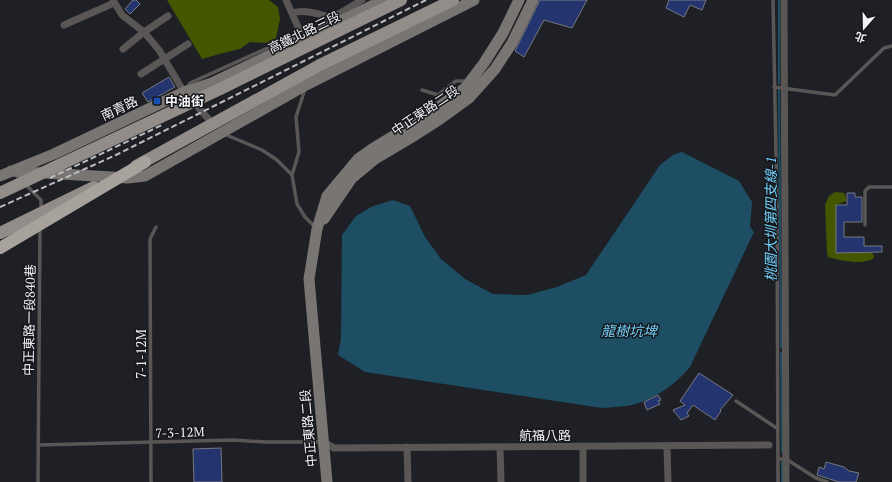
<svg xmlns="http://www.w3.org/2000/svg" width="892" height="482" font-family="'PT Serif','Noto Sans TC',serif">
	<style>
		.forest { fill: #455600 }
		.water { fill: #1d4e63 }
		.lines { fill: none; stroke-linecap: round; stroke-linejoin: round }
		.stream { stroke: #1d4e63; stroke-width: 2 }
		.building { fill: #23346f; stroke: #76797f }
		.lane { stroke: #595655; stroke-width: 3.5 }
		.street { stroke: #595655; stroke-width: 7 }
		.secondary { stroke: #797572; stroke-width: 11 }
		.primary { stroke: #928d89; stroke-width: 12 }
		.rail { stroke: #bcbdc1; stroke-width: 2; stroke-dasharray: 6 3; stroke-linecap: butt }
		.primary-bridge { stroke: #928d89; stroke-width: 12 }
		.highway-bridge { stroke: #a8a29d; stroke-width: 12 }
		.transit-dot { fill: #1a4fb4; stroke: #15171b; stroke-width: 1.5 }
		.labels { text-anchor: middle; dominant-baseline: central; stroke-width: 3; stroke-linejoin: round; paint-order: stroke }
		.street-label { font-size: 13px; fill: #f1f2f6; stroke: #15171b }
		.poi-label { font-size: 13px; font-weight: bold; fill: #f1f2f6; stroke: #15171b; text-anchor: start }
		.water-label { font-size: 14px; font-style: italic; fill: #72d0fa; stroke: #15171b }
	</style>
	<rect width="100%" height="100%" fill="#1e2025"/>
	<path class="forest" d="M167 0H269L278 7 280 19 276 38 266 43 250 42 240 49 223 53 202 59Z
		M835 192 844 193 846 197V201L836 205V253H872L874 256 873 259C860 265 842 261 828 257L827 253 825 205 829 196Z"/>
	<path class="water" d="M682 152 739 181 752 202 750 227 754 232 690 367C674 386 652 401 627 406 619 407 610 407 602 408L365 372 338 355 341 338 342 235 356 216 371 207 393 200 410 206 425 237 441 259 465 279 493 294 527 295 557 287 586 275 660 165 673 155Z"/>
	<g class="lines">
		<path class="stream" d="M779 0V84
			M779 90 781 347
			M781 353 782 452
			M782 482V462"/>
	</g>
	<path class="building" d="M133 0H136L140 4 130 14 125 9Z
		M540 0H587L572 28 544 20 524 57 515 51Z
		M669 0H706L702 10 690 5 684 17 666 8Z
		M169 77 175 87 148 102 142 93Z
		M847 193H855V197H862V222H844V237H864V246H882V252L836 253V205H847Z
		M699 373 733 395 720 410 721 411 715 420 693 405 687 413 689 416 681 420 673 410 685 405 680 401Z
		M658 395 661 400 658 401 660 404 647 410 644 402Z
		M221 448 222 482H194L193 449Z
		M826 462 844 467 849 471 859 473 856 482H839L817 475 819 467 824 469Z"/>
	<g class="lines">
		<path class="lane" d="M773 0 777 207 778 482
			M774 87 835 95 884 48 892 46
			M187 88 190 83 301 33
			M422 90 438 95 456 81H467
			M224 134 262 150 277 160 292 175 297 204 305 217 315 227
			M15 174 41 200V211
			M292 175 299 152 296 117 305 89
			M865 225V191L869 187H892
			M736 401 778 429
			M38 445 232 440 266 442H323
			M778 459H786L816 478 827 482
			M38 482 40 227
			M151 482 150 239 156 227"/>
		<path class="street" d="M113 0 122 15 144 32 159 50 184 92 214 125
			M286 0 303 38
			M784 0 786 482
			M292 13C305 9 319 14 332 18L362 0
			M64 25 114 3
			M123 49 144 32 168 16
			M141 74 188 44
			M324 442 334 448 769 445
			M583 446V482
			M667 446 668 482
			M407 447 408 482
			M500 447 501 482"/>
		<path class="secondary" d="M11 171 128 178 145 176 306 85 474 0
			M0 176 54 154 184 92 212 83 384 0
			M324 219 352 178 375 159 412 137 440 119 469 98 495 69 512 43 533 0
			M327 482 309 279 317 229 327 196 358 159 372 149 423 118 465 88 484 63 503 33 519 0"/>
		<path class="primary" d="M320 65 453 0
			M220 89 401 0"/>
		<path class="rail" d="M50 178 162 125
			M0 207 116 155 426 0"/>
		<path class="primary-bridge" d="M136 166 320 65
			M0 193 220 89
			M0 233 94 187"/>
		<path class="highway-bridge" d="M0 248 145 162"/>
	</g>
	<rect class="transit-dot" x="153" y="97" width="8" height="8" rx="2"/>
	<g class="labels">
		<g class="street-label">
			<text transform="translate(304 32) rotate(-26)">高鐵北路三段</text>
			<text transform="translate(119 108) rotate(-25)">南青路</text>
			<text transform="translate(425 110) rotate(-34)">中正東路二段</text>
			<text transform="translate(29 320) rotate(-89)">中正東路一段840巷</text>
			<text transform="translate(141 354) rotate(-90)">7-1-12M</text>
			<text transform="translate(308 428) rotate(-95)">中正東路二段</text>
			<text transform="translate(180 432) rotate(-2)">7-3-12M</text>
			<text x="545" y="435">航福八路</text>
		</g>
		<g class="poi-label">
			<text x="165" y="101">中油街</text>
		</g>
		<g class="water-label">
			<text transform="translate(770 219) rotate(-90)">桃園大圳第四支線-1</text>
			<text x="629" y="330">龍樹坑埤</text>
		</g>
	</g>
	<g transform="translate(864 28) rotate(200)" stroke="#15171b" stroke-width="3" paint-order="stroke">
	<path d="M0-3L7 15L0 10L-7 15Z" fill="#f1f2f6"/>
	<text y="-6" font-size="11" font-weight="bold" text-anchor="middle" fill="#f1f2f6">北</text>
	</g>
</svg>
